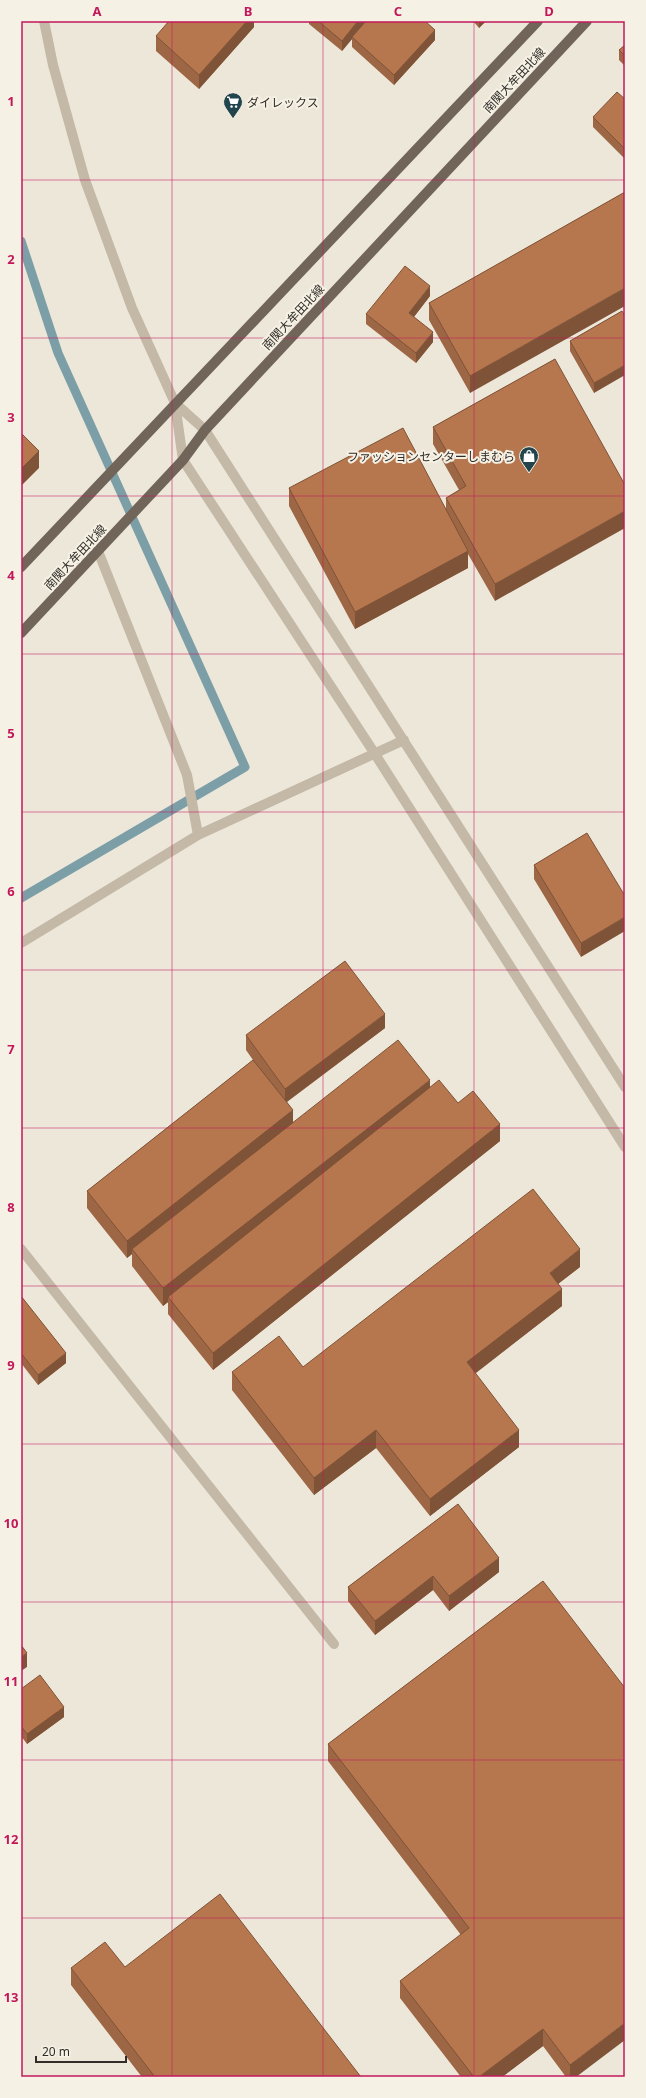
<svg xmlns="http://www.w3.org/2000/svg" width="646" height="2098" font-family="'Noto Sans','Noto Sans JP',sans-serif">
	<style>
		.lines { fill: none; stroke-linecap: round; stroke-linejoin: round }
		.stream { stroke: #7c9fa7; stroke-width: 9 }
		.minor { stroke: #c4b8a7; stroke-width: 10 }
		.major { stroke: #71655a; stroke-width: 10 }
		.wall { fill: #9d6644 }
		.shaded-wall { fill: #7f5337 }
		.building { fill: #b6774f; stroke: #7f5337 }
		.grid { fill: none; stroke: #c2185b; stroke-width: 1; stroke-opacity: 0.55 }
		.labels { text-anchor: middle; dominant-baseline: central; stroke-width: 4; stroke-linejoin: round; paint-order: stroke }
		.street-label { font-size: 12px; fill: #312c27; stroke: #f6f1e5 }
		.poi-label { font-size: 12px; fill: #312c27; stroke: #f6f1e5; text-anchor: start }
		.neatline { fill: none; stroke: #c2185b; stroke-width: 1.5 }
		.grid-label { font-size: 13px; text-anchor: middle; font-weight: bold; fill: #c2185b }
	</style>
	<rect width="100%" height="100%" fill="#ede7da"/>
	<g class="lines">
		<path class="stream" d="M21 241 58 353 245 767 21 898"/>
		<path class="minor" d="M44 21 53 65 85 180 132 308 175 403 183 460 375 754 625 1147
			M175 403 205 430 625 1087
			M98 551 187 775 198 835
			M21 943 198 835 404 740
			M21 1249 334 1644"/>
		<path class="major" d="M21 567 538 21
			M21 633 183 460 205 430 587 21"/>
	</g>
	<path class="wall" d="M254 21V27L199 89 156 51V36Z
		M309 21H425L435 40 394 85 352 47V39L342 51 309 24Z
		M473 21H486L479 28Z
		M625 45V66L619 60V50Z
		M625 99V159L593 127V117Z
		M625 192 470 393 429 320V303Z
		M430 296 414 317 433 342 416 363 366 324V314Z
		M622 311 594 393 570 351V341Z
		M555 359 495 601 468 554V568L355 629 289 506V488L446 510V498L459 490 433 444V427Z
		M587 833 581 957 534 879V865Z
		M385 1028 287 1102 293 1122 430 1087 458 1103 500 1141 213 1370 168 1314V1302L163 1306 132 1266V1254L127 1258 87 1208V1191L253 1060 246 1050V1035Z
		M580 1267 558 1284 562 1306 475 1373 519 1447 430 1516 376 1448 314 1495 232 1390V1372L303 1367Z
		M21 1296 66 1363 38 1385 21 1363Z
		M458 1504 499 1572 449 1611 433 1590 375 1635 348 1601V1587Z
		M543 1581 576 2077H566L543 2046 502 2077H461L400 1998V1981L461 1935 328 1761V1744Z
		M21 1689 64 1717 27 1744 21 1736Z
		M125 1967 361 2077H142L71 1985V1968Z"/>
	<path class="shaded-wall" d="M247 21H254V27L199 89V75Z
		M358 21H366L352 37V39L342 51V41Z
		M479 21H486L479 28Z
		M435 30V40L394 85V75Z
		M430 286V296L409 323V313Z
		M625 288V306L470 393V376Z
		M433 332V342L416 363V353Z
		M625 365V375L594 393V383Z
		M39 451V468L21 486V469Z
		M625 511V528L495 601V584Z
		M468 551V568L355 629V612Z
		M625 917V931L581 957V943Z
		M385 1014V1028L285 1103V1089Z
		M430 1080V1097L168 1297V1302L163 1306V1288Z
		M293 1110V1128L132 1249V1254L127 1258V1241Z
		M500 1124V1141L213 1370V1353Z
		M580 1249V1267L550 1290V1273Z
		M562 1289V1306L467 1380V1362Z
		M66 1353V1363L38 1385V1375Z
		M376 1430V1448L314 1495V1478Z
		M519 1430V1447L430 1516V1499Z
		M499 1558V1572L449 1611V1596Z
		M433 1576V1590L375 1635V1621Z
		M27 1653V1667L21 1671V1657Z
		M64 1707V1717L27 1744V1734Z
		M625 2023V2040L576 2077H570V2065Z
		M543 2029V2046L502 2077H479Z"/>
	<path class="building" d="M169 21H247L199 75 156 36Z
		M318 21H358L342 41Z
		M366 21H425L435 30 394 75 352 37Z
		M625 45V56L619 50Z
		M617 92 625 99V149L593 117Z
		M625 192V288L470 376 429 303Z
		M405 266 430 286 409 313 433 332 416 353 366 314Z
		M622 311 625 316V365L594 383 570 341Z
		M555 359 625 485V511L495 584 446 498 466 486 433 427Z
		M403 428 468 551 355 612 289 488Z
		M21 433 39 451 21 469Z
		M587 833 625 896V917L581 943 534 865Z
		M345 961 385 1014 285 1089 246 1035Z
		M398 1040 430 1080 163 1288 132 1249Z
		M253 1060 293 1110 127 1241 87 1191Z
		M439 1080 458 1103 473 1091 500 1124 213 1353 168 1297Z
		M533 1189 580 1249 550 1273 562 1289 467 1362 519 1430 430 1499 376 1430 314 1478 232 1372 279 1336 303 1367Z
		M21 1296 66 1353 38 1375 21 1353Z
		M458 1504 499 1558 449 1596 433 1576 375 1621 348 1587Z
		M543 1581 625 1688V2023L570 2065 543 2029 479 2077H474L400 1981 469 1928 328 1744Z
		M21 1645 27 1653 21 1657Z
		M40 1675 64 1707 27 1734 21 1726V1689Z
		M220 1894 361 2077H155L71 1968 105 1942 125 1967Z"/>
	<path class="grid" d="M172 21V2077M323 21V2077M474 21V2077M21 180H625M21 338H625M21 496H625M21 654H625M21 812H625M21 970H625M21 1128H625M21 1286H625M21 1444H625M21 1602H625M21 1760H625M21 1918H625"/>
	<defs>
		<symbol id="supermarket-pin" viewBox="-11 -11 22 30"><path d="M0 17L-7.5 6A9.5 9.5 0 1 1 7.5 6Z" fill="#22444d" stroke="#f6f1e5"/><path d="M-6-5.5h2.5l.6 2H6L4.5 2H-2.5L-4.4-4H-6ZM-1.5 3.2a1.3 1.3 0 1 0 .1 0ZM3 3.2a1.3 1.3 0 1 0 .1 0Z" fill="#fff"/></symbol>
		<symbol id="shop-pin" viewBox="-11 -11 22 30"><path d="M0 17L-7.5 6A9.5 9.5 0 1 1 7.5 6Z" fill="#22444d" stroke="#f6f1e5"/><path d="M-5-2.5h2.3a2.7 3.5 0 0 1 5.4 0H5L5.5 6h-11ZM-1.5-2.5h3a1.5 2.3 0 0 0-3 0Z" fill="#fff"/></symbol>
	</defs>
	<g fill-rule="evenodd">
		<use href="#supermarket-pin" x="222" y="91" width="22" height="30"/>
		<use href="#shop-pin" x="518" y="445" width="22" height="30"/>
	</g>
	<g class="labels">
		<g class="street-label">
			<text transform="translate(514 80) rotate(-47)">南関大牟田北線</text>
			<text transform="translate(293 317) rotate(-47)">南関大牟田北線</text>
			<text transform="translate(75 557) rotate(-47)">南関大牟田北線</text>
		</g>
		<g class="poi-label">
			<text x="247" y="102">ダイレックス</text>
			<text x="515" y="456" text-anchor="end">ファッションセンターしまむら</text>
		</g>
	</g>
	<rect width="646" height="2098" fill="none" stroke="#f6f1e5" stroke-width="44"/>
	<path d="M36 2056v6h90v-6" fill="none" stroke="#312c27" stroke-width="2"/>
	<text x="42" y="2056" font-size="12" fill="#312c27" stroke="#f6f1e5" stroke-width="3" paint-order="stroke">20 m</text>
	<rect x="22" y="22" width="602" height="2054" class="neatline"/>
	<g class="grid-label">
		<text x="97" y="16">A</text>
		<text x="248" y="16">B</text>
		<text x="398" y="16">C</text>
		<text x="549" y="16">D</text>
		<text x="11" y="106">1</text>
		<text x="11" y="264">2</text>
		<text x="11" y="422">3</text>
		<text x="11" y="580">4</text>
		<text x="11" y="738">5</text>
		<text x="11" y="896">6</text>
		<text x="11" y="1054">7</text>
		<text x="11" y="1212">8</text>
		<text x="11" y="1370">9</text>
		<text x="11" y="1528">10</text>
		<text x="11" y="1686">11</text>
		<text x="11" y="1844">12</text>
		<text x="11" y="2002">13</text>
	</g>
</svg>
